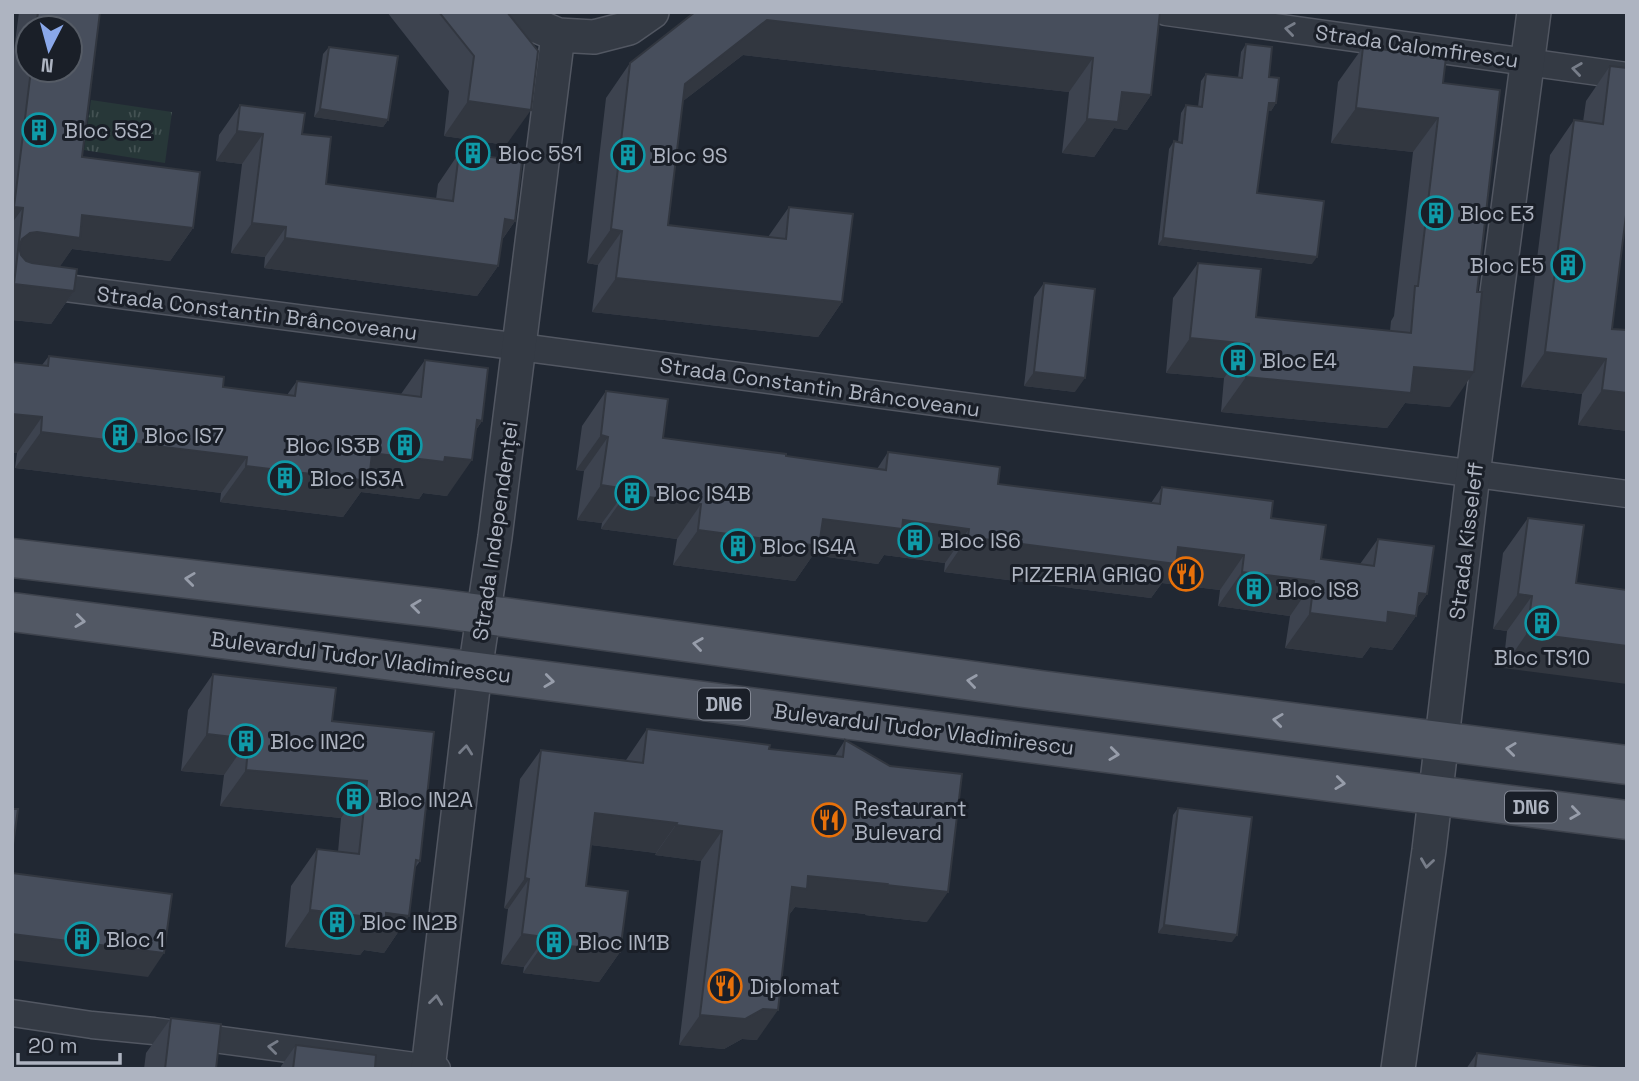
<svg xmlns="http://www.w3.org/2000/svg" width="1639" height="1081" font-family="'Space Grotesk',sans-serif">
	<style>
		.grass { fill: url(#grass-tufts) }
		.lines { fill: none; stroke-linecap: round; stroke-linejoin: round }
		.minor-casing { stroke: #525762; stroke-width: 29 }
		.tertiary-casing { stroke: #525762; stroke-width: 36 }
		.primary-casing { stroke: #3e434d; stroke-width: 41 }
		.minor { stroke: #343a44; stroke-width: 26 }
		.tertiary { stroke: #343a44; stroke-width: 33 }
		.primary { stroke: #525864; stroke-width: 38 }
		.wall { fill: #3d434f; fill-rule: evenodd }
		.shaded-wall { fill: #323740 }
		.building { fill: #474e5c; stroke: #323740; stroke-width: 2 }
		.oneway { stroke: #777d89 }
		.oneway2 { stroke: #979daa }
		.labels { text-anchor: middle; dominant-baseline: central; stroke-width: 6; stroke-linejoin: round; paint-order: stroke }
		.shield { fill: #1a1f28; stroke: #828793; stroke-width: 2 }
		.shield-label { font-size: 19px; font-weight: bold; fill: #aeb4c1 }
		.street-label { font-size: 21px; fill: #aeb4c1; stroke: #1a1f28 }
		.poi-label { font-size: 21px; fill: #aeb4c1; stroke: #1a1f28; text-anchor: start }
	</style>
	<defs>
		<pattern id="grass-tufts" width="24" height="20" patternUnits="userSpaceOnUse" patternTransform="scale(1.75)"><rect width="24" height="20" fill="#273738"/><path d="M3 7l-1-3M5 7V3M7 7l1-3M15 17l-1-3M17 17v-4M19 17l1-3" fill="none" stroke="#445253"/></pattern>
	</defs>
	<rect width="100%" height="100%" fill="#212833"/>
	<path class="grass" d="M91 100 172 112 165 163 84 150Z"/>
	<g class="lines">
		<defs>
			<path id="minor" d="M1166 12 1627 76
				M12 281 520 347 1627 494
				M12 1013 92 1025 154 1031 437 1069"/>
			<path id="tertiary" d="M518 12 530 23 558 35 594 37 629 28 652 12
				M428 1069 475 671 495 537 558 35
				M1398 1069 1429 850 1473 474 1534 12"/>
			<path id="primary" d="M12 558 436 608 1040 690 1627 765
				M12 612 1627 820"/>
		</defs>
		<use href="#minor" class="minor-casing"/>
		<use href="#tertiary" class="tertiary-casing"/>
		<use href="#primary" class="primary-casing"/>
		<use href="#minor" class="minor"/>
		<use href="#tertiary" class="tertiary"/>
		<use href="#primary" class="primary"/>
	</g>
	<path class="wall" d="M19 12H100L82 157 193 228 170 261 72 249 59 267 74 291 51 324 12 320V66ZM28 28H70V70H28Z
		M387 12H507L506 145 444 136 449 91Z
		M1160 12 1151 95 1127 130 1114 128 1094 157 1062 153 1069 92 743 55 683 101 668 225 768 237 789 207 842 302 818 337 592 312 598 265 587 263 606 98 630 63Z
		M1246 44 1269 77 1276 103 1271 111 1268 110 1257 193 1312 264 1158 245 1169 149 1174 141 1178 142 1181 113 1186 105 1198 107 1201 81 1206 74 1238 78 1241 52Z
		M329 47 388 120 383 127 314 117 323 54Z
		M1363 47 1443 83 1450 407 1405 403 1387 428 1221 412 1224 378 1166 373 1173 298 1198 263 1256 317 1390 331 1391 321 1394 316 1413 152 1331 143 1338 82Z
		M1610 66 1612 329 1627 330V431L1578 425 1582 394 1521 387 1550 155 1574 120 1583 122 1586 101Z
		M240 105 302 134 326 184 436 199 438 184 459 153 515 221 502 240 498 266 477 296 264 268 265 257 231 253 242 164 216 161 219 135Z
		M1044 283 1075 392 1024 386 1034 297Z
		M49 356 223 387 287 395 297 381 401 394 425 360 482 421 476 430 447 496 423 493 419 499 361 492 343 517 220 502 221 493 15 468 17 453H12V362L42 365Z
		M606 391 663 438 877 469 888 452 998 484 1151 503 1162 487 1271 518 1321 559 1360 564 1378 539 1427 594 1417 608 1416 616 1392 650 1370 647 1362 658 1285 648 1290 616 1218 606 1220 590 1162 583 1151 598 944 572 945 563 884 555 878 564 813 555 795 581 673 565 677 539 601 529 602 523 577 520 584 471 576 470 582 426Z
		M1528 518 1576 583 1503 668 1507 631 1493 629 1503 553Z
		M213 674 332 721 420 861 415 868 409 916 384 953 364 950 360 955 285 947 291 886 317 849 338 852 341 818 220 806 224 775 181 771 188 710Z
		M647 729 769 749 835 756 845 740 927 922 865 915 866 914 795 907 789 915 757 1040 742 1039 724 1049 679 1045 701 861 655 855 656 853 591 845 586 886 620 952 599 982 523 973 524 967 501 964 508 909 504 908 520 779 541 750 626 760Z
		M1178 808 1232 942 1158 933 1173 815Z
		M171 1018 216 1069H144L146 1053Z
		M296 1045 375 1068 382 1069H279Z
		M1477 1053 1609 1069H1466Z"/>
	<path class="shaded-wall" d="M767 20 1093 58 1069 92 743 55 661 118 685 84Z
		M1122 92 1151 95 1127 130 1114 128 1094 157 1062 153 1087 119Z
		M468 101 531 110 506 145 444 136Z
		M1269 103H1276L1271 111 1264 110Z
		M1356 108 1438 118 1413 152 1331 143Z
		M320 109 388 120 383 127 314 117Z
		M237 131 263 134 242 164 216 161Z
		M14 207 23 208 12 223V210Z
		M82 215 193 228 170 261 72 249 57 271 16 266 19 244 22 239 30 233Z
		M505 219 515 221 494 251Z
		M252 223 286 227 265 257 231 253Z
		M611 229 622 231 598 265 587 263Z
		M285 238 498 266 477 296 264 268Z
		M1163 238 1317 257 1312 264 1158 245Z
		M616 278 842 302 818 337 592 312Z
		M14 284 74 291 51 324 12 320V286Z
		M1190 338 1249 344 1224 378 1166 373Z
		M1545 352 1606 359 1582 394 1521 387Z
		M1414 367 1474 372 1450 407 1405 403 1387 428 1221 412 1246 377Z
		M1034 372 1085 378 1075 392 1024 386Z
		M1602 390 1627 393V431L1578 425Z
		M12 414 42 417 17 453H12Z
		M477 420 482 421 457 457Z
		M41 432 247 457 221 493 15 468Z
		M601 435 608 437 584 471 576 470Z
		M372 453 445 457 472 460 447 496 423 493 419 499 361 492 343 517 220 502 246 466Z
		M601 485 627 489 602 523 577 520Z
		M626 494 701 504 677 539 601 529Z
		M823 519 903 520 969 529 945 563 884 555 878 564 813 555 795 581 673 565 698 530Z
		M968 537 1178 547 1244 555 1220 590 1162 583 1151 598 944 572Z
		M1242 572 1314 581 1290 616 1218 606Z
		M1419 593 1427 594 1412 615 1416 616 1392 650 1370 647 1362 658 1285 648 1310 613 1388 612Z
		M1518 594 1532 596 1507 631 1493 629Z
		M1527 633 1627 646V684L1503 668Z
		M207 734 249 739 224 775 181 771Z
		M246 770 367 781 341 818 220 806Z
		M595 813 677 823 656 853 574 843Z
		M676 825 722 831 701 861 655 855Z
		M808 876 887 884 866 914 795 907 786 919 792 887Z
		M525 878 529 879 508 909 504 908Z
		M886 885 948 892 927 922 865 915Z
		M310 910 386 913 409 916 384 953 364 950 360 955 285 947Z
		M1164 925 1237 935 1232 942 1158 933Z
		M12 934 164 953 148 977 12 960Z
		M522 934 545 937 524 967 501 964Z
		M544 943 620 952 599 982 523 973Z
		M763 1009 778 1010 757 1040 742 1039 724 1049 679 1045 700 1015Z"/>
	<path class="building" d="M38 12H100L82 157 200 172 193 228 82 215 80 238 37 232 30 233 22 239 19 247 21 255 26 261 32 263 77 269 74 291 14 284 23 208 14 207 31 70H70V28H36Z
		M439 12H507L538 51 531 110 468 101 474 56Z
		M695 12H1160L1151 95 1122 92 1118 122 1087 119 1093 58 767 20 685 84 668 225 786 239 789 207 853 214 842 302 616 278 622 231 611 229 630 63Z
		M1246 44 1272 47 1269 77 1279 78 1276 103H1269L1257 193 1324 201 1317 257 1163 238 1174 141 1182 143 1186 105 1202 107 1206 74 1242 78Z
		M329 47 398 56 388 120 320 109Z
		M1363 47 1446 57 1443 83 1500 90 1477 292H1482L1474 372 1414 367 1411 393 1246 377 1249 344 1190 338 1198 263 1261 269 1256 317 1411 333 1415 286H1418L1438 118 1356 108Z
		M1610 66 1627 68V207L1612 329 1627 330V393L1602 390 1606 359 1545 352 1574 120 1603 124Z
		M240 105 305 113 302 134 331 137 326 184 453 201 459 153 522 161 515 221 505 219 498 266 285 238 286 227 252 223 263 134 237 131Z
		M1044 283 1095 289 1085 378 1034 372Z
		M49 356 224 377 223 387 295 396 297 381 421 397 425 360 488 368 482 421 477 420 472 460 445 457 444 462 372 453 369 481 246 466 247 457 41 432 42 417 12 414V362L48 366Z
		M606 391 668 399 663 438 786 454V456L886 470 888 452 1000 467 998 484 1160 504 1162 487 1273 501 1271 518 1326 525 1321 559 1374 566 1378 539 1434 546 1427 594 1419 593 1416 616 1388 612 1387 623 1310 613 1314 581 1242 572 1244 555 1178 547 1176 564 968 537 969 529 903 520 902 529 823 519 819 546 698 530 701 504 626 494 627 489 601 485 608 437 601 435Z
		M1528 518 1584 525 1576 583 1627 590V646L1527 633 1532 596 1518 594Z
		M213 674 336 688 332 721 434 732 420 861 416 860 409 916 386 913V919L310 910 317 849 359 854 367 781 246 770 249 739 207 734Z
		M647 729 770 745 769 749 843 757 845 740 890 766 962 774 948 892 886 885 887 884 808 876 807 889 792 887 778 1010 763 1009 745 1019 700 1015 722 831 676 825 677 823 595 813 586 886 628 891 620 952 544 943 545 937 522 934 529 879 525 878 541 750 643 763Z
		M1178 808 1252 817 1237 935 1164 925Z
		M12 809H18L12 852Z
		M12 873 172 894 164 953 12 934Z
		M171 1018 221 1024 216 1069H165Z
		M296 1045 376 1055 375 1068 382 1069H293Z
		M1477 1053 1609 1069H1475Z"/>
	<defs><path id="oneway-chevron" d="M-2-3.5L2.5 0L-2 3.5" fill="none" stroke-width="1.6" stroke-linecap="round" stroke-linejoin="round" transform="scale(1.75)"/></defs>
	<g class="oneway">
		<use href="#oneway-chevron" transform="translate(1290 29) rotate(-172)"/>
		<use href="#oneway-chevron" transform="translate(1577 69) rotate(-172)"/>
		<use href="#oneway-chevron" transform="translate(466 750) rotate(-84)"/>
		<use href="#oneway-chevron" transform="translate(1427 863) rotate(98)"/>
		<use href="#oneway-chevron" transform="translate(436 1000) rotate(-83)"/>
		<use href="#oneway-chevron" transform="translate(273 1047) rotate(-173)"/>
	</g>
	<g class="oneway2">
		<use href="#oneway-chevron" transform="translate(190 579) rotate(-173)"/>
		<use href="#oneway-chevron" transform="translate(416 606) rotate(-173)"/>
		<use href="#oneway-chevron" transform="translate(80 621) rotate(7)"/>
		<use href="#oneway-chevron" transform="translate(698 644) rotate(-172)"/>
		<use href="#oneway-chevron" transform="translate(549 681) rotate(7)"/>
		<use href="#oneway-chevron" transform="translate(972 681) rotate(-172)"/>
		<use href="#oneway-chevron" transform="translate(1278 720) rotate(-173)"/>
		<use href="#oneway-chevron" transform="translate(1511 749) rotate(-173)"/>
		<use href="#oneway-chevron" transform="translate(1114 754) rotate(7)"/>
		<use href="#oneway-chevron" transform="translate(1340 783) rotate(7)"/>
		<use href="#oneway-chevron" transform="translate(1575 813) rotate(8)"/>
	</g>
	<defs>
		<symbol id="building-ring" viewBox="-11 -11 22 22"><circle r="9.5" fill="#1a1f28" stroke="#0f9aa8" stroke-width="1.5"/><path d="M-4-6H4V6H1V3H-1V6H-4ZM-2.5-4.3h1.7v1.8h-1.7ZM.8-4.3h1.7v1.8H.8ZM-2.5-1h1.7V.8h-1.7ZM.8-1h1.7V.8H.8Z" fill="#0f9aa8"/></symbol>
		<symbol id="restaurant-ring" viewBox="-11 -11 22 22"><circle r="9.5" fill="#1a1f28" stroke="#e8710a" stroke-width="1.5"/><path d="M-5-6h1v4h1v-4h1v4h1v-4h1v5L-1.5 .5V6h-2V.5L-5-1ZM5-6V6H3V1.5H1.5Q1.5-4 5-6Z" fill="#e8710a"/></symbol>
	</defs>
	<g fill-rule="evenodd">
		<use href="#building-ring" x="20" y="111" width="38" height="38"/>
		<use href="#building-ring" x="454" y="134" width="38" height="38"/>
		<use href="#building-ring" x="609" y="136" width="38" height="38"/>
		<use href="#building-ring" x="1417" y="194" width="38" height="38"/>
		<use href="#building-ring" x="1549" y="246" width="38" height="38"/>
		<use href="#building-ring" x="1219" y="341" width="38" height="38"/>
		<use href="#building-ring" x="101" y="416" width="38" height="38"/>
		<use href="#building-ring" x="386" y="426" width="38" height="38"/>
		<use href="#building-ring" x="266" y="459" width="38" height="38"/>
		<use href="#building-ring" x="613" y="474" width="38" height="38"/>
		<use href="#building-ring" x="896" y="521" width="38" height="38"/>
		<use href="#building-ring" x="719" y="527" width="38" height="38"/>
		<use href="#restaurant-ring" x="1167" y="555" width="38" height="38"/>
		<use href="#building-ring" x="1235" y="570" width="38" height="38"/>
		<use href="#building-ring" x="1523" y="604" width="38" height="38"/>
		<use href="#building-ring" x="227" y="722" width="38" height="38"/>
		<use href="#building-ring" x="335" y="780" width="38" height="38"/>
		<use href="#restaurant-ring" x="810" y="801" width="38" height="38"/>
		<use href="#building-ring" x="318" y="903" width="38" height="38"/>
		<use href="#building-ring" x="63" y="920" width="38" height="38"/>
		<use href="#building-ring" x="535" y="923" width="38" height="38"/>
		<use href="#restaurant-ring" x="706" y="967" width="38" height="38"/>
	</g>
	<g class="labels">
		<g class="shield">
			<rect x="698" y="688.5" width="52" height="31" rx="5"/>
			<rect x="1505" y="791.5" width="52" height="31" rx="5"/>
		</g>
		<g class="shield-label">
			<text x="724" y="704">DN6</text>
			<text x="1531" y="807">DN6</text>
		</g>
		<g class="street-label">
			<text transform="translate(1417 46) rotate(8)">Strada Calomfirescu</text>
			<text transform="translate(257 313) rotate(7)">Strada Constantin Brâncoveanu</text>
			<text transform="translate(820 387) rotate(8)">Strada Constantin Brâncoveanu</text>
			<text transform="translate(495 531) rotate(-82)">Strada Independenței</text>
			<text transform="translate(1466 541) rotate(-83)">Strada Kisseleff</text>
			<text transform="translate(361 657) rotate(7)">Bulevardul Tudor Vladimirescu</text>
			<text transform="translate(924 729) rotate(7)">Bulevardul Tudor Vladimirescu</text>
		</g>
		<g class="poi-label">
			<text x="64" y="130">Bloc 5S2</text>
			<text x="498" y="153">Bloc 5S1</text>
			<text x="652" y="155">Bloc 9S</text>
			<text x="1460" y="213">Bloc E3</text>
			<text x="1544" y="265" text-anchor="end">Bloc E5</text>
			<text x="1262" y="360">Bloc E4</text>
			<text x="144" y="435">Bloc IS7</text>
			<text x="380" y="445" text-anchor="end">Bloc IS3B</text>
			<text x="310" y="478">Bloc IS3A</text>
			<text x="656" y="493">Bloc IS4B</text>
			<text x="940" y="540">Bloc IS6</text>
			<text x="762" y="546">Bloc IS4A</text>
			<text x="1162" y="574" text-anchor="end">PIZZERIA GRIGO</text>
			<text x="1278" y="589">Bloc IS8</text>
			<text x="1542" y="657" text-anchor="middle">Bloc TS10</text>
			<text x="270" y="741">Bloc IN2C</text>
			<text x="378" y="799">Bloc IN2A</text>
			<text x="854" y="808">Restaurant<tspan x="854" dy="24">Bulevard</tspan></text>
			<text x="362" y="922">Bloc IN2B</text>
			<text x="106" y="939">Bloc 1</text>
			<text x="578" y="942">Bloc IN1B</text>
			<text x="750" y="986">Diplomat</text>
		</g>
	</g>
	<rect width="1639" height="1081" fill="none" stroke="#aeb4c1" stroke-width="28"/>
	<g transform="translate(49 49) rotate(186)"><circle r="33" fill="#1a1f28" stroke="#555b65" stroke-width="2"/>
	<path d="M0-5L12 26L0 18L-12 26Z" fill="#8aa8ea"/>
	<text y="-10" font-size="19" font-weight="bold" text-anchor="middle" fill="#aeb4c1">N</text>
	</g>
	<path d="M18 1053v10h102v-10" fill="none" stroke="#aeb4c1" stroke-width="3.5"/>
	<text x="28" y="1053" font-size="21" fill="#aeb4c1" stroke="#1a1f28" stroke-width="5" paint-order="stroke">20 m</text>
</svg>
